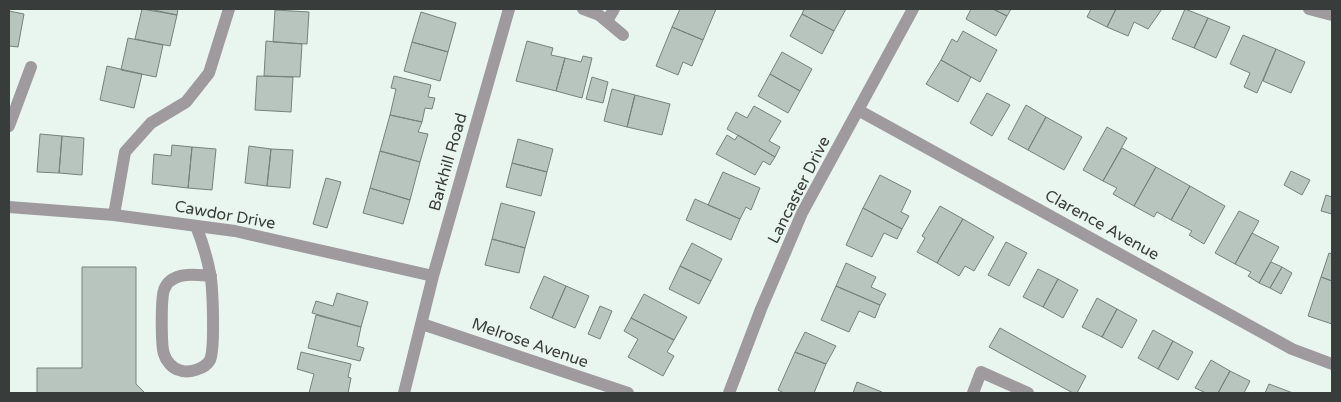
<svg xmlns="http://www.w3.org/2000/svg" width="1341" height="402" font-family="'Varela Round',sans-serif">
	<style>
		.building { fill: #b8c5bf; stroke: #75817c }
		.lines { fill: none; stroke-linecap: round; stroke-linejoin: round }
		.minor { stroke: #9e9a9e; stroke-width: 12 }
		.labels { text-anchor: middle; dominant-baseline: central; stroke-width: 4; stroke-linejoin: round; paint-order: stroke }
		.street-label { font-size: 16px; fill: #383d3b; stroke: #e9f6f0 }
	</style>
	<rect width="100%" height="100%" fill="#e9f6f0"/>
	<path class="building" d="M142 9 177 15 170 46 135 39Z
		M149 9H178L177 15Z
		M680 9H716L703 40 672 27Z
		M804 9H846L834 31 802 14Z
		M971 9H993L1007 16 996 36 966 19Z
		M993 9H1011L1007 16Z
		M1091 9H1116L1107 27 1087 17Z
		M1116 9H1162L1148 29 1134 22 1128 36 1107 27Z
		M1185 9 1208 18 1194 48 1172 39Z
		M275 10 309 12 307 44 273 42Z
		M9 11 24 14 18 47 9 46Z
		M421 12 456 23 448 52 412 42Z
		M802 14 834 31 822 54 790 36Z
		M1208 18 1230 27 1216 58 1194 48Z
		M672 27 703 40 692 66 683 62 678 75 656 66Z
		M963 31 997 50 980 82 941 60 952 39 957 42Z
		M1243 35 1276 49 1257 93 1244 87 1250 73 1230 64Z
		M128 38 163 45 156 77 121 70Z
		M266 41 302 44 300 77 264 76Z
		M527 41 553 48 551 55 565 58 556 91 516 81Z
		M412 42 448 52 440 81 404 71Z
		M1276 49 1305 62 1291 93 1263 81Z
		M782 52 812 69 800 91 770 74Z
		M583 56 592 58 582 98 556 91 565 58 581 62Z
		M941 60 971 77 958 102 926 84Z
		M107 66 142 74 134 108 100 100Z
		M770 74 800 91 788 113 758 96Z
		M257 76 293 77 291 112 255 110Z
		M394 76 431 85 428 97 435 98 432 109 425 108 422 122 390 115 396 89 391 88Z
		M592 77 608 82 603 103 586 99Z
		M612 89 635 95 627 127 604 121Z
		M987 93 1010 105 992 136 970 123Z
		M635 95 670 104 662 135 627 127Z
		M1026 105 1046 117 1028 150 1008 139Z
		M754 106 781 121 769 141 780 147 775 157 727 129 736 112 747 118Z
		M390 115 422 122 418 132 428 134 420 162 380 151Z
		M1046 117 1082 137 1064 170 1028 150Z
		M1107 127 1127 138 1103 181 1083 170Z
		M40 134 62 136 59 173 37 172Z
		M727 135 735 140 738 135 775 157 770 165 763 161 755 175 716 154Z
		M62 136 84 138 82 175 59 173Z
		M518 139 553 149 547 172 512 163Z
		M172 145 192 147 188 188 152 184 154 154 171 156Z
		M249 146 271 149 267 186 245 183Z
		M192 147 216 149 212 190 188 188Z
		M1122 148 1156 167 1134 206 1113 194 1117 188 1103 181Z
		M271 149 293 150 290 188 267 186Z
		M380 151 420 162 410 200 370 188Z
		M512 163 547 172 541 196 506 187Z
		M1156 167 1190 186 1171 220 1157 212 1154 217 1134 206Z
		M1291 171 1310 180 1302 195 1284 185Z
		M723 172 760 188 751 210 746 207 740 219 708 205Z
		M880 175 911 191 901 212 909 216 902 229 863 208Z
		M326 178 341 182 327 228 313 224Z
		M1190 186 1225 206 1204 244 1189 235 1192 231 1171 220Z
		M370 188 410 200 403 224 363 213Z
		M1326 195 1332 197V214L1321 211Z
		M695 199 740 219 731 240 686 220Z
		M501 203 535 212 525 248 492 239Z
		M940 206 963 219 937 263 917 252 925 238 922 236Z
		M863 208 902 229 897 239 884 233 872 257 846 245Z
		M1239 211 1259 221 1235 264 1215 253Z
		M963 219 994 237 974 271 965 266 959 276 937 263Z
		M1252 233 1279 247 1259 283 1248 276 1251 272 1235 264Z
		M492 239 525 248 519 273 485 265Z
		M1006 242 1027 253 1009 286 988 275Z
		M692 243 722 259 711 281 680 266Z
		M1329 253 1332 254V281L1321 277Z
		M1271 262 1282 267 1270 288 1259 283Z
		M846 263 876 277 871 287 886 294 880 305 836 286Z
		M680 266 711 281 699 304 669 289Z
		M82 267H136V384L145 393H37V368H82Z
		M1282 267 1292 273 1281 294 1270 288Z
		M1038 269 1058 279 1043 307 1023 297Z
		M544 276 566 286 552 318 530 308Z
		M1321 277 1332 281V324L1308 316Z
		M1058 279 1078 290 1063 318 1043 307Z
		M566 286 589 296 575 328 552 318Z
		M836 286 880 305 875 318 859 311 849 332 821 320Z
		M337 293 368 302 361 327 312 313 316 301 333 306Z
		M644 294 687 317 674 340 631 318Z
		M1097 298 1117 309 1102 337 1082 327Z
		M600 306 612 311 600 339 588 334Z
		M1117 309 1137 320 1122 348 1102 337Z
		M316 315 361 327 357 346 364 348 360 361 308 348Z
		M631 318 674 340 667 352 674 356 663 376 628 357 638 339 624 331Z
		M1000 328 1086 376 1077 393H1073L989 347Z
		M1153 330 1173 341 1158 369 1138 358Z
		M805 332 836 346 826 364 795 352Z
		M1173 341 1193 352 1178 380 1158 369Z
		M301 352 351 364 348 377 351 378 348 393H309L314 374 297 369Z
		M795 352 826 364 814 393H784L778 390Z
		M1211 360 1230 371 1218 393H1206L1195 388Z
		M1230 371 1250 381 1244 393H1218Z
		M857 382 882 392 881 393H853Z
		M1269 384 1293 393H1265Z"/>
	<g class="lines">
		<path class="minor" d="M583 9 599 15 623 35
			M1309 9 1332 15
			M607 21 614 9
			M858 110 1292 349 1332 364
			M9 126 31 67
			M9 207 114 215 235 231 433 276
			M114 215 125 152 151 123 186 102 209 73 229 9
			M196 226C202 241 207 257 210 273 213 287 215 349 210 360 205 369 188 374 179 370 172 368 166 361 164 354 161 346 161 298 164 290 165 287 168 282 170 281 181 272 198 275 211 276
			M422 324 628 393
			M404 393 433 276 509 9
			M729 393 761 309 802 213 913 9
			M973 393 981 372 1028 393"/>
	</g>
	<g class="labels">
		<g class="street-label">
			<text transform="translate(448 162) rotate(-74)">Barkhill Road</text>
			<text transform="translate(799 190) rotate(-63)">Lancaster Drive</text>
			<text transform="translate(225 215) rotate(10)">Cawdor Drive</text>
			<text transform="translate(1102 225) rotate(29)">Clarence Avenue</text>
			<text transform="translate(530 343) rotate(19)">Melrose Avenue</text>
		</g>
	</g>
	<rect width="1341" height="402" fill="none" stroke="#383d3b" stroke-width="20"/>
</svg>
